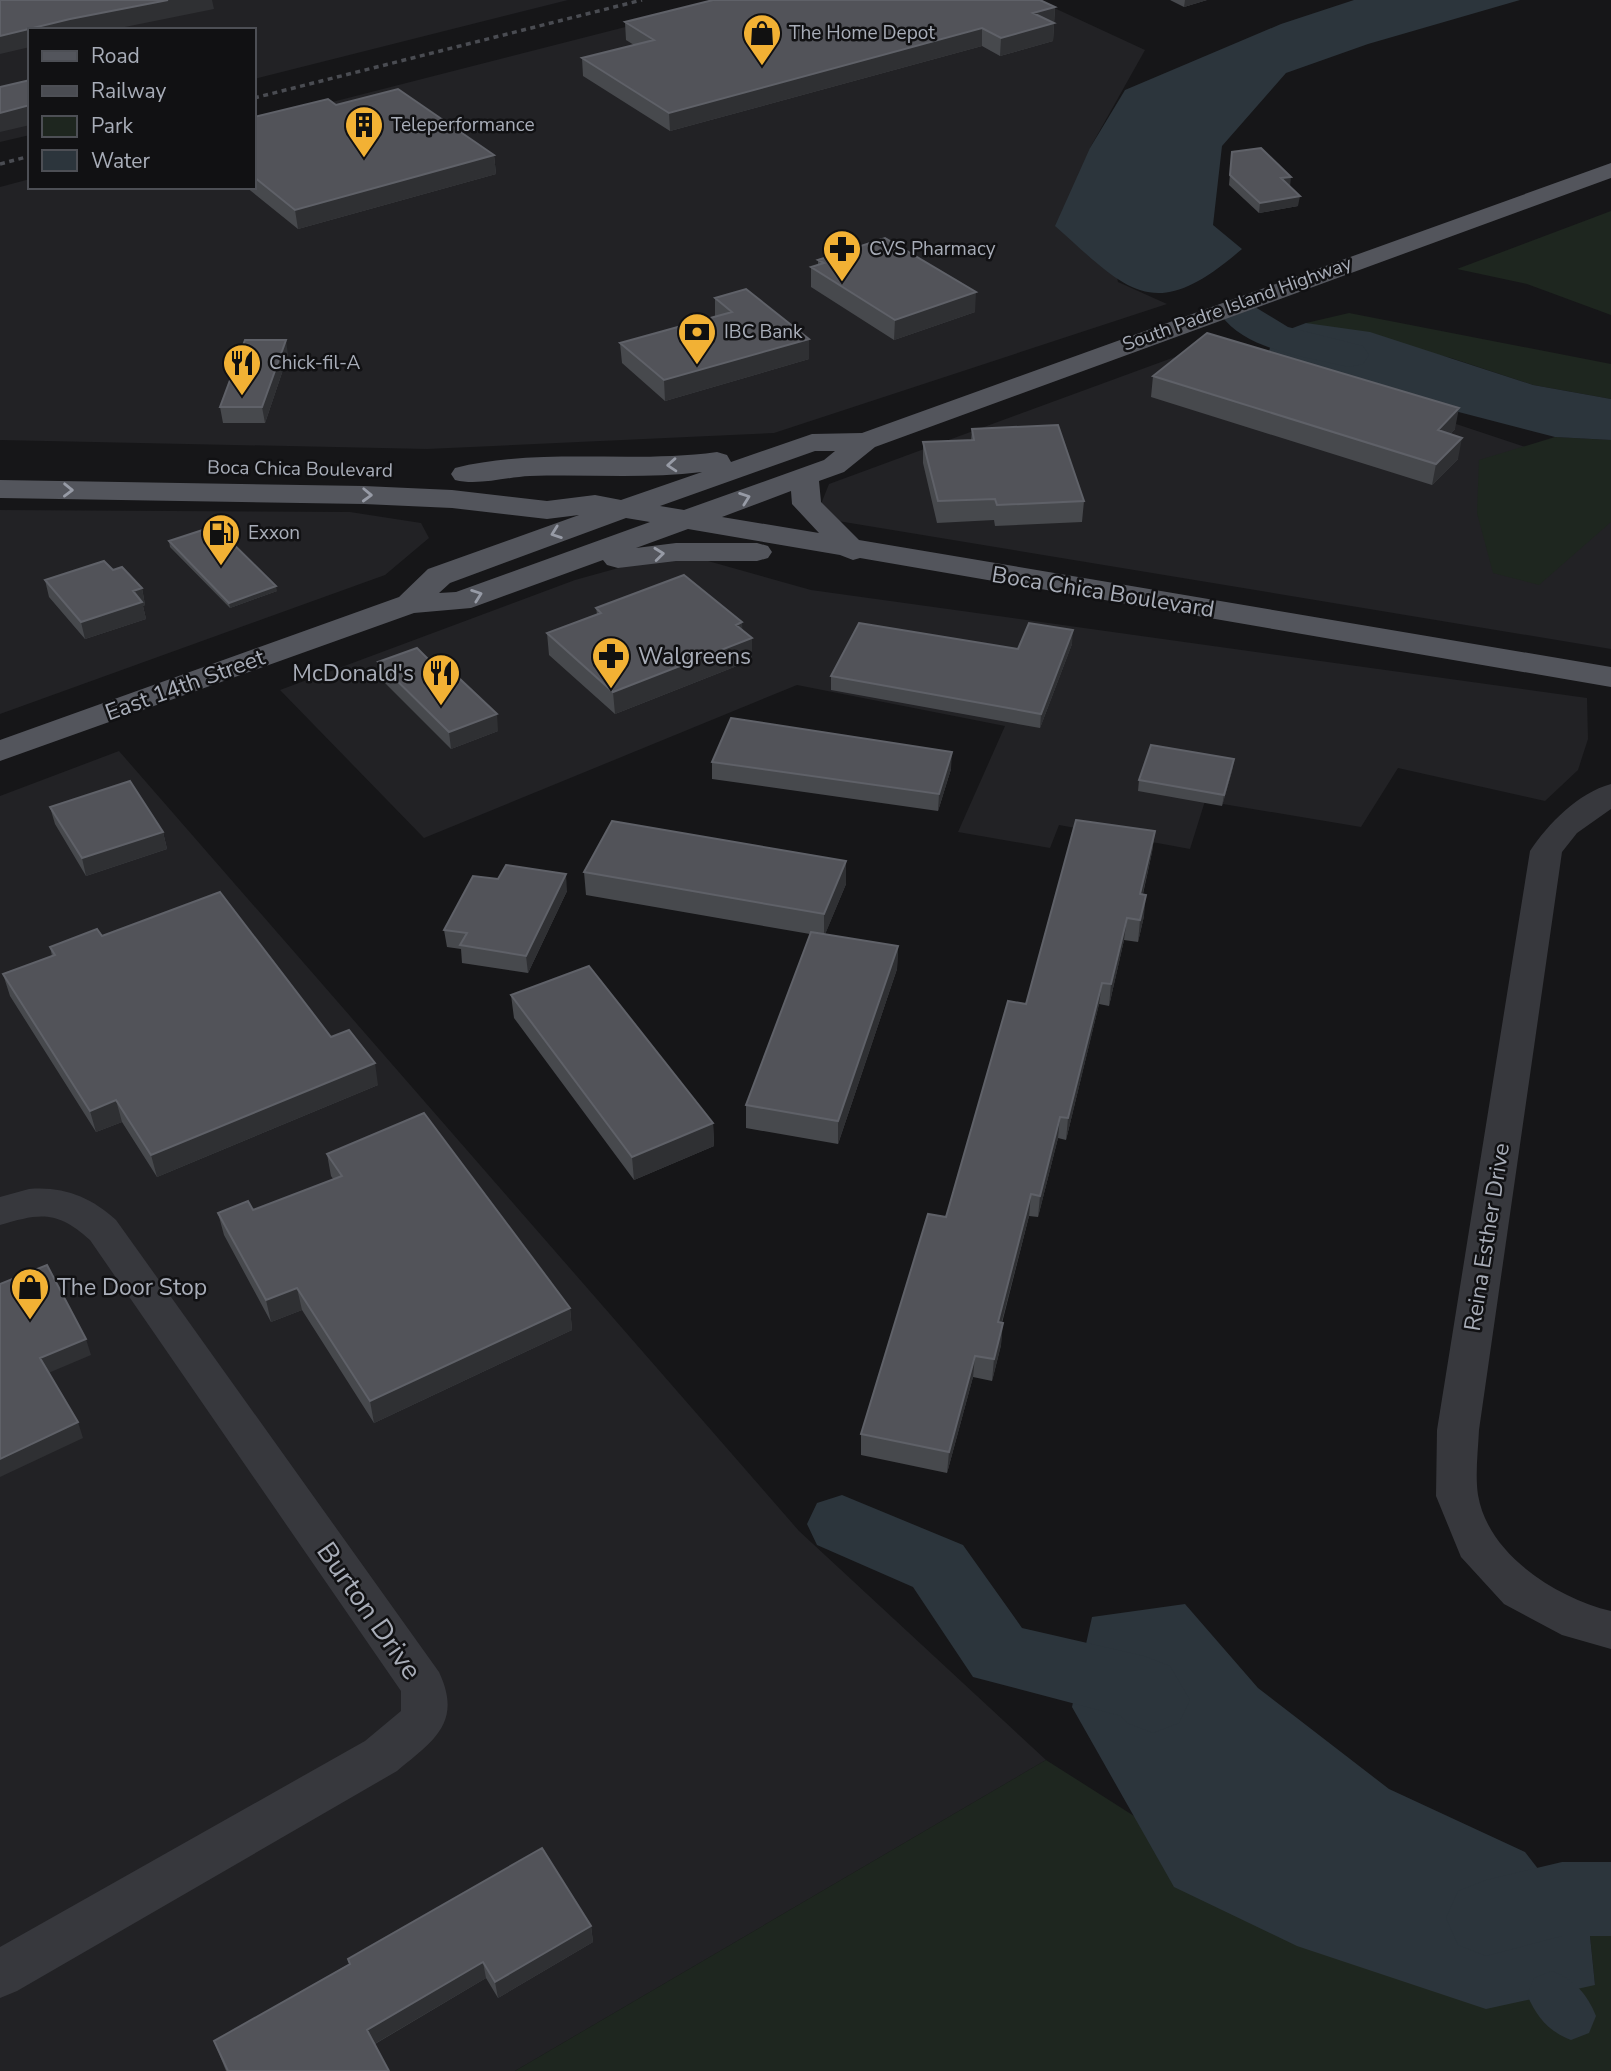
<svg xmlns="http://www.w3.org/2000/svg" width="1611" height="2071" font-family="'Nunito Sans',sans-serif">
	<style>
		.built { fill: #222225 }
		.green { fill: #1e261f }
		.water { fill: #2c353c }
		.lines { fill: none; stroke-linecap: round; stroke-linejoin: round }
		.canal { fill: #2c353c; fill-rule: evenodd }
		.river { fill: #2c353c; fill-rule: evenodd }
		.street { fill: #37383d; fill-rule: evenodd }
		.primary { fill: #53555c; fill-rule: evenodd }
		.rail { stroke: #4a4c52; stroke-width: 3.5; stroke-dasharray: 5 4.5; stroke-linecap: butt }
		.wall { fill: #47494d }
		.shaded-wall { fill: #2f3033 }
		.building { fill: #525359; stroke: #5f6168; stroke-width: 2 }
		.oneway { stroke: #979ba6 }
		.labels { text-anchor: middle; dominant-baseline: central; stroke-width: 5; stroke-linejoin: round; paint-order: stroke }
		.far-poi-label { font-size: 19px; fill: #a8adb8; stroke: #111113; text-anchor: start }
		.far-street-label { font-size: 19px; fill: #a8adb8; stroke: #111113 }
		.street-label { font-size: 23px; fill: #a8adb8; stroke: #111113 }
		.poi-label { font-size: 23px; fill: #a8adb8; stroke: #111113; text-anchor: start }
		.near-street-label { font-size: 28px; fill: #a8adb8; stroke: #111113 }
	</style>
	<rect width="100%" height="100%" fill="#161618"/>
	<path class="built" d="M0 0H568L254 79V30H30V135L0 142Z
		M731 0H1037L1145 50 1090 148 1118 282 1167 304 774 433 427 449 0 440V187L30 179V187H254V122Z
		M1213 343 1543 453 1611 456V649L838 521 821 504 829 484Z
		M0 510 350 512 421 523 429 538 385 575 0 714Z
		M676 552 811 590 1587 698 1588 739 1578 770 1545 801 1398 768 1361 827 1205 801 1190 849 1059 825 1050 848 958 832 1005 726 797 685 424 838 280 690 575 580Z
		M119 751 799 1531 1046 1760 515 2071H0V796Z"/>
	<path class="green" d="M1611 211V315L1527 284 1457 269Z
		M1349 313 1611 364V399L1533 385 1451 358 1306 323Z
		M1555 437 1611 440V522L1539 585 1493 573 1477 513 1479 460Z
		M1046 1760 1175 1842 1595 1985 1590 1936 1611 1935V2071H515Z"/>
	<path class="water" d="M1354 0H1520L1368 44 1286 73 1222 146 1213 225 1242 249C1154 325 1130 293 1055 226L1090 148 1125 90 1281 24Z
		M1306 323 1370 332 1533 385 1611 399V440L1555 437 1397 396 1269 351 1274 335Z
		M1185 1604 1258 1688 1389 1789 1525 1852 1590 1936 1595 1985 1486 2009 1297 1946 1174 1887 1072 1707 1092 1617Z"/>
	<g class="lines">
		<path class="canal" d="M1552 1971C1575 1980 1587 1994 1596 2016L1589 2033 1571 2040C1548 2031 1537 2017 1527 1995L1534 1978Z"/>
		<path class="river" d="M1241 303 1255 307 1288 327 1363 346 1369 355 1363 364 1349 367C1309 357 1246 351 1221 315L1227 307Z
			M842 1495 963 1545 1022 1628 1144 1656 1170 1666 1190 1700 1179 1723 1153 1733 1127 1723 1121 1716 973 1677 913 1587 817 1545 807 1524 817 1503Z
			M1562 1862H1611V1936H1562L1486 1956 1458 1945 1446 1918 1458 1891 1486 1880Z"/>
		<path class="street" d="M1611 784V809L1577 833 1562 852 1479 1430C1478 1451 1475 1475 1478 1495 1488 1555 1557 1598 1611 1611V1649L1562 1635 1504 1604 1461 1557 1436 1496 1437 1430 1530 851C1548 824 1578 793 1611 784Z
			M29 1189C63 1186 91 1197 116 1220L439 1672C463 1723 433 1741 397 1771L17 1991 0 1998V1947L365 1741 401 1711V1691L90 1240C57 1210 40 1213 0 1225V1197Z"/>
		<path class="primary" d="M1611 163V178L875 447 844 472 819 481 821 502 859 540 1611 667V687L860 558 853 560 840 555 688 529 636 548 676 543H757L768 546 772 552 768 558 757 561H676L618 568 607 565 603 560 471 608 414 613 0 761V740L399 597 428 569 579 515 547 519 452 508 364 504 0 498V480L364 486 452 490 547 501 595 495 621 500 702 472C645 479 587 474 530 476 506 477 478 486 455 480L451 474 455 468C540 447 631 464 717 452L727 455 731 462 812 434 862 433ZM815 451H835L824 460 684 510 660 506ZM791 491 792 504 819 533 722 517ZM626 518 650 522 456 592 439 593 450 583Z"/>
		<path class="rail" d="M254 98 642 0
			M0 164 30 156"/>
	</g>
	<path class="wall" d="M1170 0H1207L1184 7Z
		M1055 7 1053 41 1000 56 982 46 670 131 583 76 582 58 634 45 626 40 625 22Z
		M336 105 494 155 496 174 298 229 246 187H254V117Z
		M1232 152 1290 187 1298 206 1259 213 1229 185Z
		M818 260 975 312 894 340 811 287V267L818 265Z
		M715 298 809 359 665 401 622 363 620 343 715 317Z
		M288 355 265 423H223L220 407Z
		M1153 376 1455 429 1450 434 1458 459 1432 485 1151 397Z
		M972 429 1084 501 1082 522 995 526 994 520 937 523 923 463V442L971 440Z
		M169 541 277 591 230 608 170 547Z
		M113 570 142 588 145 605 143 606 146 619 85 639 49 597 45 580Z
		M596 608 743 631 752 660 615 714 549 655 547 633 597 614Z
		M1072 644 1040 728 831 690V676Z
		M378 662 498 731 451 749 381 679Z
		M1234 759 1232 771 1222 806 1138 791 1139 780Z
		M712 762 951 769 938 811 712 779Z
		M50 807 163 832 167 849 86 876 55 824Z
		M1155 831 1152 852 1143 894 1144 916 1138 942 1124 940 1109 1006 1099 1004 1066 1140 1058 1138 1038 1217 1029 1216 1002 1323 1001 1345 992 1381 973 1377 947 1473 861 1455V1434L946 1217 1026 1004Z
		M584 872 846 884 825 934 898 946 897 969 838 1144 746 1128V1105L810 934 586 895Z
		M498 879 567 891 528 973 462 963 461 949 447 947 444 930Z
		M102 936 331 1037 378 1085 157 1177 122 1122 96 1132 10 996 3 974 52 956 50 947Z
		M511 995 713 1123 714 1146 634 1180 514 1018Z
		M327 1154 570 1308 572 1330 374 1423 302 1310 271 1322 224 1235 218 1213 253 1210 334 1180 331 1176Z
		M591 1926 593 1942 498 1998 486 1978 375 2044 389 2071H226L214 2041 349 1964 348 1959Z"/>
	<path class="shaded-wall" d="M168 0H212L214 9 110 30H30V47L0 54V36L70 19Z
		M1185 0H1207L1184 7Z
		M1055 7 1053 41 1000 56 1001 38 1033 13Z
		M982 28V46L670 131 669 113Z
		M30 105V125L0 132V113Z
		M494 155 496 174 298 229 295 210Z
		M1291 177 1290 187 1281 178Z
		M1300 196 1298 206 1259 213 1260 203Z
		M976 292 975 312 894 340 895 320Z
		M809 339V359L665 401 664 380Z
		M286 340 288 355 265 423 262 407Z
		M1459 408 1455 429 1433 451 1438 430Z
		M1462 438 1458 459 1432 485 1436 464Z
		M276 586 277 591 230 608 229 603Z
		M142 588 145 605 143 606 146 619 85 639 81 622 133 591Z
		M742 622 743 641 752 638V660L615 714 613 692 736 625Z
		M1073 630 1072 644 1040 728 1041 714Z
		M497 714 498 731 451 749 449 732Z
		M952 752 951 769 938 811 939 794Z
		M1234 759 1232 771 1222 806 1224 795Z
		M1155 831 1152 852 1138 915 1140 894Z
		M163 832 167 849 86 876 82 858Z
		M846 861V884L824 937V914Z
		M566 874 567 891 528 973 526 956Z
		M1146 895 1144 916 1138 942 1140 920Z
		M1127 918 1124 940 1109 1006 1111 984Z
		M898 946 897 969 838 1144V1121Z
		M1102 983 1099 1004 1066 1140 1068 1118Z
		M375 1063 378 1085 157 1177 151 1155Z
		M116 1100 122 1122 96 1132 90 1111Z
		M1060 1117 1058 1138 1038 1217 1040 1196Z
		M713 1123 714 1146 634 1180 632 1157Z
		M1031 1194 1029 1216 996 1344 998 1322Z
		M297 1288 302 1310 271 1322 266 1300Z
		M570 1308 572 1330 374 1423 370 1401Z
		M1003 1323 1001 1345 992 1381 994 1359Z
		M86 1339 91 1355 46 1374 40 1358Z
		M975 1356 973 1377 947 1473 949 1452Z
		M78 1422 83 1438 0 1477V1459Z
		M591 1926 593 1942 498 1998 495 1982Z
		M483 1962 486 1978 371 2046 367 2030Z"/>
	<path class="building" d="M0 0H168L70 19 0 36Z
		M713 0H1040L1055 7 1033 13 1054 23 1001 38 982 28 669 113 582 58 654 40 625 22Z
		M30 80V105L0 113V87Z
		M398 89 494 155 295 210 254 177V117L328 99 336 105Z
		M1261 148 1291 177 1281 178 1300 196 1260 203 1230 175 1232 152Z
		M885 238 976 292 895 320 811 267 824 263 818 260Z
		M746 289 809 339 664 380 620 343 732 312 715 298Z
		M1207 333 1459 408 1438 430 1462 438 1436 464 1153 376Z
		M245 340H286L262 407H220Z
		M1058 425 1084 501 997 505 995 499 938 501 923 442 974 440 972 429Z
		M215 526 276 586 229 603 169 541Z
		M104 561 113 570 122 567 142 588 133 591 142 602 81 622 45 580Z
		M684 575 742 622 736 625 752 638 613 692 547 633 601 613 596 608Z
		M859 623 1018 649 1029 623 1073 630 1041 714 831 676Z
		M417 648 435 666 443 663 497 714 449 732 378 662Z
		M731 718 952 752 939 794 712 762Z
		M1151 745 1234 759 1224 795 1139 780Z
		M130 781 163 832 82 858 50 807Z
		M1076 820 1155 831 1140 894 1146 895 1140 920 1127 918 1111 984 1102 983 1068 1118 1060 1117 1040 1196 1031 1194 998 1322 1003 1323 994 1359 975 1356 949 1452 861 1434 928 1214 946 1217 1008 1001 1026 1004Z
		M612 821 846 861 824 914 584 872Z
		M506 865 566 874 526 956 460 945 467 933 444 930 473 876 498 879Z
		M220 892 331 1037 349 1030 375 1063 151 1155 116 1100 90 1111 3 974 55 955 50 947 97 929 102 936Z
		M811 932 898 946 838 1121 746 1105Z
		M589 966 713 1123 632 1157 511 995Z
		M424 1113 570 1308 370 1401 297 1288 266 1300 218 1213 248 1201 253 1210 342 1176 327 1154Z
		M47 1265 86 1339 40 1358 78 1422 0 1459V1284Z
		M542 1848 591 1926 495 1982 483 1962 367 2030 389 2071H228L214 2041 350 1964 348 1959Z"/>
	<defs><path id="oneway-chevron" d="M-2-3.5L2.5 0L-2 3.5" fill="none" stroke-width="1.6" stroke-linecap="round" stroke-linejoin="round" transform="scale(1.75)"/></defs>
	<g class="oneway">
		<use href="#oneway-chevron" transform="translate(672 465) rotate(176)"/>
		<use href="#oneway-chevron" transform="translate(68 490) rotate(1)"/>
		<use href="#oneway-chevron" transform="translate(367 495) rotate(2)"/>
		<use href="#oneway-chevron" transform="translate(745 498) rotate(-20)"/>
		<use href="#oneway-chevron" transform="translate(556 533) rotate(160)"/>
		<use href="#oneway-chevron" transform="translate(659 554) rotate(-6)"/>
		<use href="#oneway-chevron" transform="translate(477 595) rotate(-20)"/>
	</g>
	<defs>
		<symbol id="shop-pin" viewBox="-11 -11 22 30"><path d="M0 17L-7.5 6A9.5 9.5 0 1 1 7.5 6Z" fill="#f2b134" stroke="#111113"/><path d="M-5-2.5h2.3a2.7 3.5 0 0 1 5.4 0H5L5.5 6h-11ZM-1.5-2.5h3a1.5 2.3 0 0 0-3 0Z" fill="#111"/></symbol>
		<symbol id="building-pin" viewBox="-11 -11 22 30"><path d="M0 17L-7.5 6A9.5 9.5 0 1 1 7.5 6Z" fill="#f2b134" stroke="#111113"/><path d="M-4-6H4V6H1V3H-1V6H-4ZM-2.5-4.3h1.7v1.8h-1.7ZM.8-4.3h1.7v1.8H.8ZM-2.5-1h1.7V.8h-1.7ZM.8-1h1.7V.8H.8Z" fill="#111"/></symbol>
		<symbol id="pharmacy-pin" viewBox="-11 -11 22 30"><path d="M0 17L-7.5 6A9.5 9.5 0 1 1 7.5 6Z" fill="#f2b134" stroke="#111113"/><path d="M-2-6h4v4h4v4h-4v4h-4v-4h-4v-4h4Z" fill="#111"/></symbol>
		<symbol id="bank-pin" viewBox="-11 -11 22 30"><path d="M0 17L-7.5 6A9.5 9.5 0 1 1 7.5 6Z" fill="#f2b134" stroke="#111113"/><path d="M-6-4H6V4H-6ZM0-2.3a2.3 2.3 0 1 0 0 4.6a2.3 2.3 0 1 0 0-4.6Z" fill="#111"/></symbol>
		<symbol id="restaurant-pin" viewBox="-11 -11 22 30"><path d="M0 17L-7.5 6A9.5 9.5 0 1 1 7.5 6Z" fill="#f2b134" stroke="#111113"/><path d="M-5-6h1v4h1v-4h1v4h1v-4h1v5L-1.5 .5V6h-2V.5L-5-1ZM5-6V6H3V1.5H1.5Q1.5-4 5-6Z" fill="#111"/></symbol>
		<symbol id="fuel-pin" viewBox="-11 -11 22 30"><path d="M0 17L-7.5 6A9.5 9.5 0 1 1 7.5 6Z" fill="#f2b134" stroke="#111113"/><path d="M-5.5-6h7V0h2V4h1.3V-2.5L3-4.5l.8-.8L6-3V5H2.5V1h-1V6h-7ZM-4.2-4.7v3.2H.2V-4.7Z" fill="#111"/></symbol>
	</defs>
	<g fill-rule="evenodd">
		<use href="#shop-pin" x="740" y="11" width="44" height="60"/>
		<use href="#building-pin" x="342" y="103" width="44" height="60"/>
		<use href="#pharmacy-pin" x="820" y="227" width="44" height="60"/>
		<use href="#bank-pin" x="675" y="310" width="44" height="60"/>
		<use href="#restaurant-pin" x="220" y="341" width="44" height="60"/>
		<use href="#fuel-pin" x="199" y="511" width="44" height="60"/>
		<use href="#pharmacy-pin" x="589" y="634" width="44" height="60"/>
		<use href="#restaurant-pin" x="419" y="651" width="44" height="60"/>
		<use href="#shop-pin" x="8" y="1265" width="44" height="60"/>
	</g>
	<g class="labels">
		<g class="far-poi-label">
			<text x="789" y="33">The Home Depot</text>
			<text x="391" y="125">Teleperformance</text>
			<text x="869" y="249">CVS Pharmacy</text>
			<text x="724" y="332">IBC Bank</text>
			<text x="269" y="363">Chick-fil-A</text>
			<text x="248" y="533">Exxon</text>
		</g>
		<g class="far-street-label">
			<text transform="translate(1237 304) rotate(-20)">South Padre Island Highway</text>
			<text transform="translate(300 469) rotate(1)">Boca Chica Boulevard</text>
		</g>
		<g class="street-label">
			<text transform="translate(1103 592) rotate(9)">Boca Chica Boulevard</text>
			<text transform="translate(185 685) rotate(-20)">East 14th Street</text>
			<text transform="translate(1487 1237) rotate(-81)">Reina Esther Drive</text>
		</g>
		<g class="poi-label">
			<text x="638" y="656">Walgreens</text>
			<text x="414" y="673" text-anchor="end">McDonald's</text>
			<text x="57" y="1287">The Door Stop</text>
		</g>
		<g class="near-street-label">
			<text transform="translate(369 1611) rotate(55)">Burton Drive</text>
		</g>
	</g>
	<rect x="28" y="28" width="228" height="161" fill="#111113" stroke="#4d4f55" stroke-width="2"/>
	<rect x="42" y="51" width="35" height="10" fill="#53555c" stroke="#4d4f55" stroke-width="2"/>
	<text x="91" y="63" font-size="21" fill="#a8adb8">Road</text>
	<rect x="42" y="86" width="35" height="10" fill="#4a4c52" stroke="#4d4f55" stroke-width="2"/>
	<text x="91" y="98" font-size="21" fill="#a8adb8">Railway</text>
	<rect x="42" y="116" width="35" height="21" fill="#1e261f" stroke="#4d4f55" stroke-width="2"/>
	<text x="91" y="133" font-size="21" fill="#a8adb8">Park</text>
	<rect x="42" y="150" width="35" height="21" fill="#2c353c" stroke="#4d4f55" stroke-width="2"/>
	<text x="91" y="168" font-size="21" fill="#a8adb8">Water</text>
</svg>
